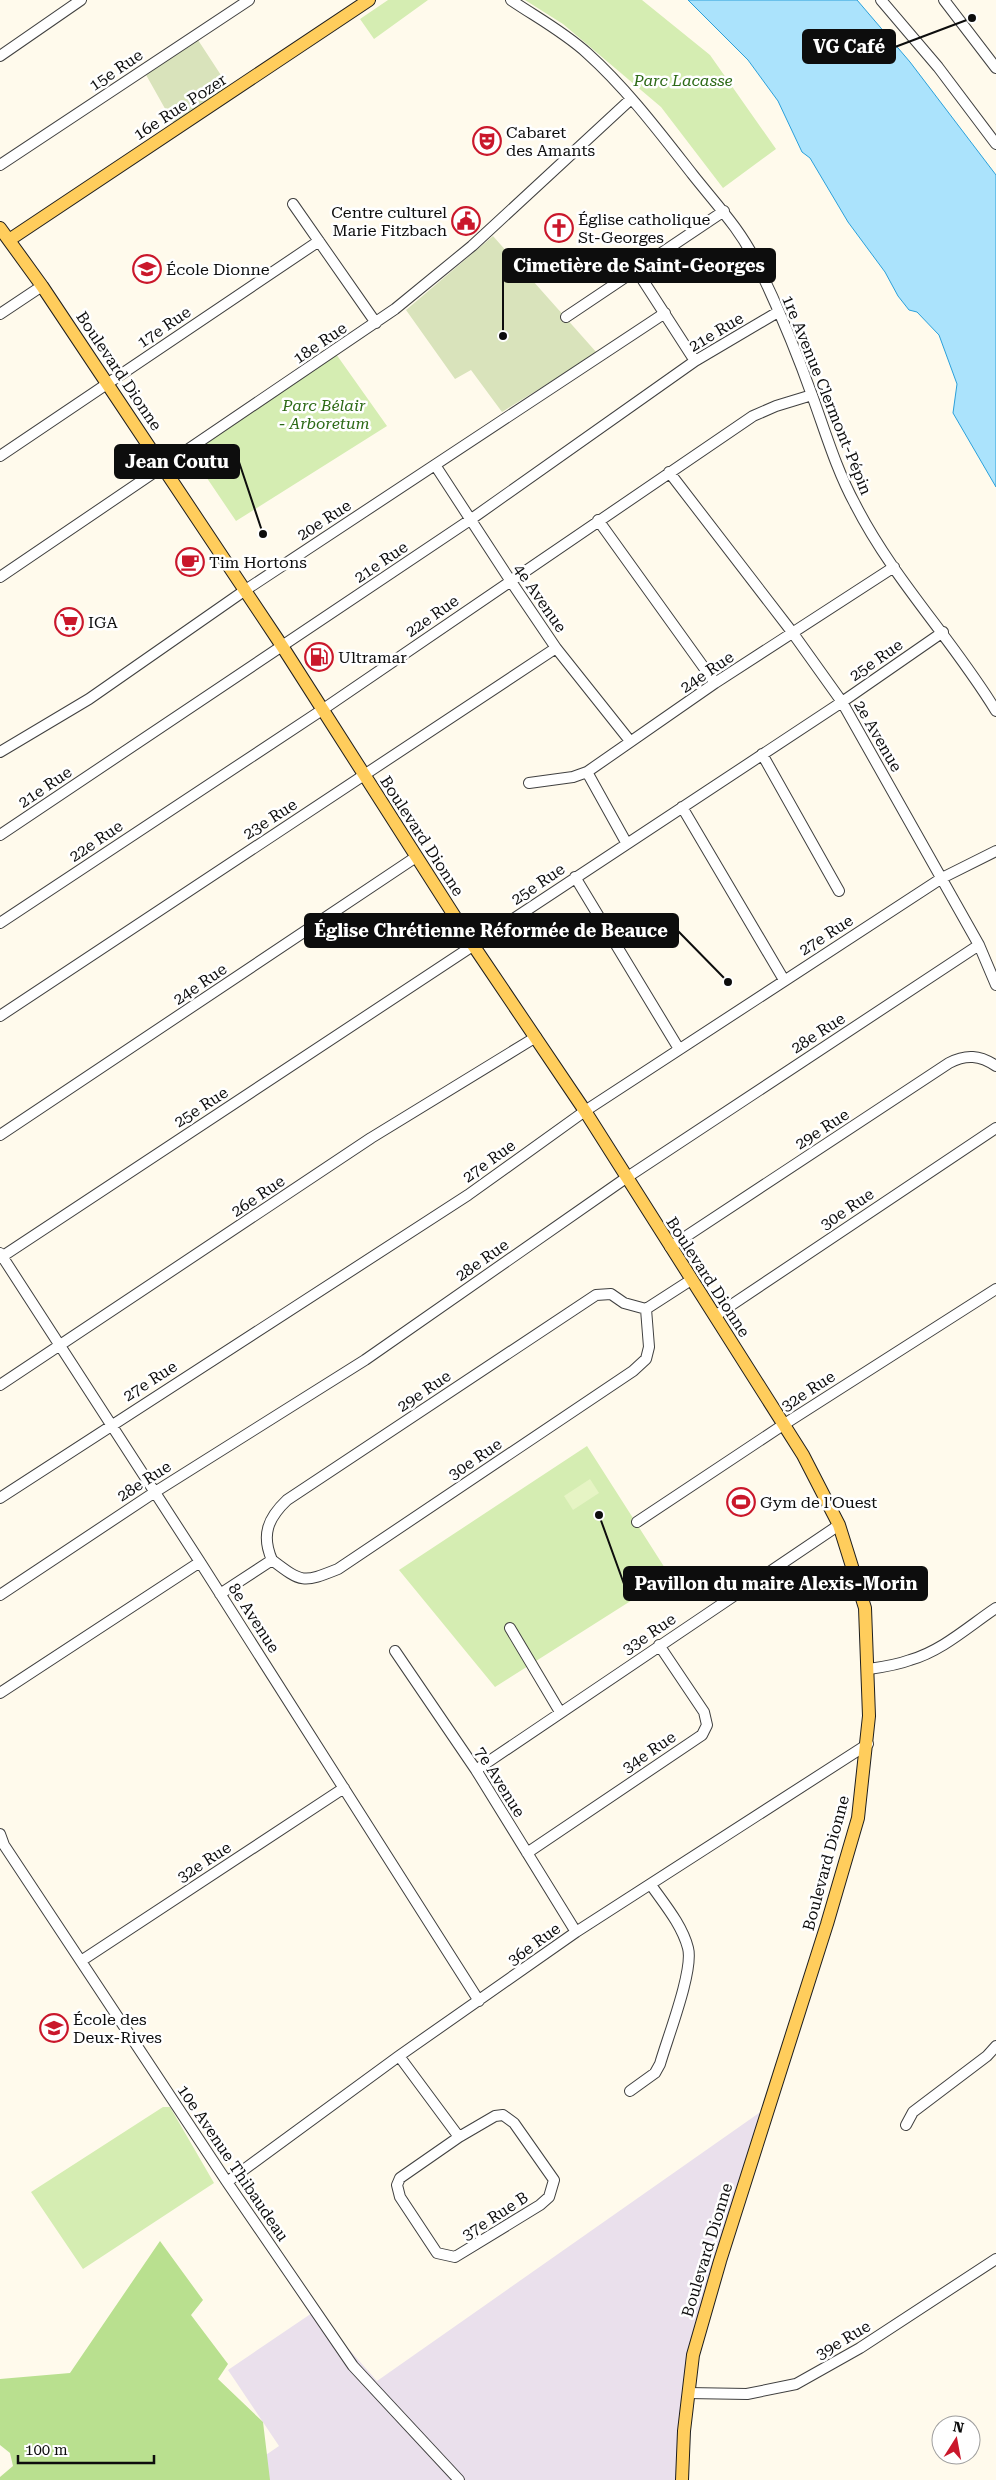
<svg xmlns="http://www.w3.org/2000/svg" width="996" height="2480" font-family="'Roboto Serif',serif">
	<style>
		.industrial { fill: #eae0ec }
		.green { fill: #d5edb2 }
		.forest { fill: #b9e08f }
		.cemetery { fill: #d9e3bb }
		.pitch { fill: #e6f4c4 }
		.water { fill: #abe3fc; stroke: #2ba0da }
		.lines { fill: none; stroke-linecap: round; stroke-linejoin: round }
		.minor-casing { stroke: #404040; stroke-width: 12 }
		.major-casing { stroke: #1e1e1e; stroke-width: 14 }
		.minor { stroke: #fff; stroke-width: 10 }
		.major { stroke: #ffcd5c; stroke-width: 12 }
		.labels { text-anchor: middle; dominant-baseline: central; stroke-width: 5; stroke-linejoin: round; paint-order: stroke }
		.street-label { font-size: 16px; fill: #0d0d0d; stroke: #fff }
		.park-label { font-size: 16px; font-style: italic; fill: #2d6a17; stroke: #fff }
		.poi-label { font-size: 16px; fill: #0d0d0d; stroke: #fff; text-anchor: start }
		.leader { fill: none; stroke: #0d0d0d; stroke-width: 2 }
		.callout-dot { fill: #0d0d0d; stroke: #fff; stroke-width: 2 }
		.callout { fill: #0d0d0d; stroke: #0d0d0d; stroke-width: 2 }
		.callout-label { font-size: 18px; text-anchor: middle; font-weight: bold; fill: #fff }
	</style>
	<rect width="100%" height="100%" fill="#fffaec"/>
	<path class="industrial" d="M769 2106 693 2355 682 2480H229L279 2446 228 2370 315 2311 377 2381Z"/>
	<path class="green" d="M388 0H428L374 39 360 19Z
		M525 0H642L710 55 776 149 723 188 661 107 563 24Z
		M336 354 387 426 236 521 190 453Z
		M587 1446 670 1576 495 1687 399 1570Z
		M163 2107H170L214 2183 83 2269 31 2192Z"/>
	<path class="forest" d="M160 2241 203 2300 191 2315 228 2364 218 2379 263 2422 270 2480H0V2477L13 2466 10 2453 0 2445V2379L70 2373Z"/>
	<path class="cemetery" d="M198 40 232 92 177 130 145 73Z
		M493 236 597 353 502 412 471 370 455 379 406 310Z"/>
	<path class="pitch" d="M590 1479 599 1493 573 1510 564 1496Z"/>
	<path class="water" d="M688 0H857L910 62 996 175V487L953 413 957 384 939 335 917 312 909 310 898 296 885 272 848 222 810 158 802 152 778 101 748 60Z"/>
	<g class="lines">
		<defs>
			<path id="minor" d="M511 0C536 17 564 32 587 53 627 89 660 133 693 175 716 204 741 230 757 264 778 307 797 353 813 398 826 434 837 471 855 504 893 579 953 640 996 711
				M881 0 938 67 996 144
				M944 0 996 68
				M0 56 81 0
				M0 165 249 0
				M293 204 376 323
				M637 271 695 361
				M0 314 42 286
				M566 317 724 211
				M0 456 319 241
				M435 465 510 580 556 648 630 741
				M669 472 792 632 842 702 979 945 996 985
				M598 520 715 683
				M0 577 395 309 472 246 631 99
				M0 752 89 699 244 591 665 313
				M762 754 839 891
				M587 772 627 844
				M529 783 573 777 587 772 715 683 894 567
				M682 807 784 980
				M0 835 470 520 695 361 778 312
				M575 877 679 1049
				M0 923 322 710 753 416 776 406 812 395
				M0 1016 556 648
				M0 1135 416 857
				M670 1247 949 1063C966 1054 980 1055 996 1066
				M0 1253 200 1562 479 2001
				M0 1258 842 702 943 632
				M715 1316 996 1128
				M0 1385 371 1138 536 1037
				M0 1498 468 1195 585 1111 942 878 996 851
				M637 1522 783 1425 996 1289
				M272 1560C302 1583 303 1583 338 1569L633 1371 646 1359 649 1347 646 1309
				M220 1594 272 1560C261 1535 268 1518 287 1500L596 1295 611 1294 624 1303 646 1309 691 1280
				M0 1595 155 1492 365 1360 626 1178 979 945
				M510 1628 560 1712
				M395 1651 476 1770 576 1932
				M869 1669C883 1667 897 1665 910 1660 942 1651 969 1626 996 1608
				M0 1693 200 1562
				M476 1770 839 1525
				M0 1834 4 1845 227 2182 353 2366 459 2480
				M527 1853 702 1735 707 1725 704 1712 659 1645
				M81 1961 344 1788
				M399 2056 459 2137 400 2178 397 2185 400 2197 437 2253 455 2257 540 2205 549 2197 554 2180 514 2123 503 2115 495 2116 459 2137
				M630 2091 655 2073 660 2064C667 2039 694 1970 688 1948 682 1925 665 1905 651 1885
				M906 2125 913 2112 987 2056 996 2046
				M227 2182 399 2056 576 1932 868 1744
				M688 2393 747 2394 796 2384 860 2348 996 2259"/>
			<path id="major" d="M0 228 42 286 282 646 473 945 585 1111 803 1455 839 1525 865 1608 869 1716 858 1818 827 1924 720 2261 693 2355 684 2431 682 2480
				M9 240 369 0"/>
		</defs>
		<use href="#minor" class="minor-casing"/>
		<use href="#major" class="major-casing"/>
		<use href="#minor" class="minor"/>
		<use href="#major" class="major"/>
	</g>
	<defs>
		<symbol id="theatre-ring" viewBox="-11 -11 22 22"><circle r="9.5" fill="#fff" stroke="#ca172b" stroke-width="1.5"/><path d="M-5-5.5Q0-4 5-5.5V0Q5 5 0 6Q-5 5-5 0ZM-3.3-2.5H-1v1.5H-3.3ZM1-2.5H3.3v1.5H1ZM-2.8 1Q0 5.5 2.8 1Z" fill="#ca172b"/></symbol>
		<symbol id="civic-ring" viewBox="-11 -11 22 22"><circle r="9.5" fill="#fff" stroke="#ca172b" stroke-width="1.5"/><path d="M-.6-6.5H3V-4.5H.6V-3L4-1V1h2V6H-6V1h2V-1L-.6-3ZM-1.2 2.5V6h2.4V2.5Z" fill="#ca172b"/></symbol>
		<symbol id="church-ring" viewBox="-11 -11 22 22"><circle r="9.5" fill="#fff" stroke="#ca172b" stroke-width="1.5"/><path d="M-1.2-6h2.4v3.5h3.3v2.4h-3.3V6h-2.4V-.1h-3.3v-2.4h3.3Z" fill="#ca172b"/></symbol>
		<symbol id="school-ring" viewBox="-11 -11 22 22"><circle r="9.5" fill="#fff" stroke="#ca172b" stroke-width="1.5"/><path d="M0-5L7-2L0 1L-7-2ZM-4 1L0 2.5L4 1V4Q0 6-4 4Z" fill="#ca172b"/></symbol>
		<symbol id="cafe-ring" viewBox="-11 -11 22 22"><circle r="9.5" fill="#fff" stroke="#ca172b" stroke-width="1.5"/><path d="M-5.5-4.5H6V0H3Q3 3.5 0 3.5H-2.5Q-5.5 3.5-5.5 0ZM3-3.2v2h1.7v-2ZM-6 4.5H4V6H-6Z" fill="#ca172b"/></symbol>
		<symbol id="supermarket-ring" viewBox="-11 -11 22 22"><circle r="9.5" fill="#fff" stroke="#ca172b" stroke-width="1.5"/><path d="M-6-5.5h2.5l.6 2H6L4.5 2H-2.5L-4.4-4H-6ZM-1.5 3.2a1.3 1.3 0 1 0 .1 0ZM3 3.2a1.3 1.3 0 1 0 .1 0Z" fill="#ca172b"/></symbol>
		<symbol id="fuel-ring" viewBox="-11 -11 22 22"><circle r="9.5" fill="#fff" stroke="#ca172b" stroke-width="1.5"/><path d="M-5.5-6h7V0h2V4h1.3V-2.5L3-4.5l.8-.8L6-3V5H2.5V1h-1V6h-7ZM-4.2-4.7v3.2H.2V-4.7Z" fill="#ca172b"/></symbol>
		<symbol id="stadium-ring" viewBox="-11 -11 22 22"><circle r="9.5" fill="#fff" stroke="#ca172b" stroke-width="1.5"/><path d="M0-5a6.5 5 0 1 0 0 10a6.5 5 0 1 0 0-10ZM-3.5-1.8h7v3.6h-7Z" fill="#ca172b"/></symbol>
	</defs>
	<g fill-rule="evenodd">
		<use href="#theatre-ring" x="471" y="125" width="32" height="32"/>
		<use href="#civic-ring" x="450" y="205" width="32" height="32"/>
		<use href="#church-ring" x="543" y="212" width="32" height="32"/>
		<use href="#school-ring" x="131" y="253" width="32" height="32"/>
		<use href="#cafe-ring" x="174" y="546" width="32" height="32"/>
		<use href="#supermarket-ring" x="53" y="606" width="32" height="32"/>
		<use href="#fuel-ring" x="303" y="641" width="32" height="32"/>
		<use href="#stadium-ring" x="725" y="1486" width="32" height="32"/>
		<use href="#school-ring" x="38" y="2012" width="32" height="32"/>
	</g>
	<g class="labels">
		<g class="street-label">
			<text transform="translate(116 70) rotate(-34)">15e Rue</text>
			<text transform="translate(180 107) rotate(-33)">16e Rue Pozer</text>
			<text transform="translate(164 327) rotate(-34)">17e Rue</text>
			<text transform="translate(716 332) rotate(-31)">21e Rue</text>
			<text transform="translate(320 343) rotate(-34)">18e Rue</text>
			<text transform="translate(119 371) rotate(56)">Boulevard Dionne</text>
			<text transform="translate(827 395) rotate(68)">1re Avenue Clermont-Pépin</text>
			<text transform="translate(324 520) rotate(-33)">20e Rue</text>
			<text transform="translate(381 562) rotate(-34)">21e Rue</text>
			<text transform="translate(540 598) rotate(55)">4e Avenue</text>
			<text transform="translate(432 616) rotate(-35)">22e Rue</text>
			<text transform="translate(876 660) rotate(-35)">25e Rue</text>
			<text transform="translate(707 672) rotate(-34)">24e Rue</text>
			<text transform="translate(878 736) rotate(60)">2e Avenue</text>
			<text transform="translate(45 787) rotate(-34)">21e Rue</text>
			<text transform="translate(270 819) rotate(-33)">23e Rue</text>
			<text transform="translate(422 836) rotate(57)">Boulevard Dionne</text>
			<text transform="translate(96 841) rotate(-34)">22e Rue</text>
			<text transform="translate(538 884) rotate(-34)">25e Rue</text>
			<text transform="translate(826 935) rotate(-33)">27e Rue</text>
			<text transform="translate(200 984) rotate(-34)">24e Rue</text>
			<text transform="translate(818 1033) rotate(-33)">28e Rue</text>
			<text transform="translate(201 1107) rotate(-33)">25e Rue</text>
			<text transform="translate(822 1129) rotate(-33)">29e Rue</text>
			<text transform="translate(489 1161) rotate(-36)">27e Rue</text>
			<text transform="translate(258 1196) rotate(-34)">26e Rue</text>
			<text transform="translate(847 1209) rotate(-34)">30e Rue</text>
			<text transform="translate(482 1260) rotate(-35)">28e Rue</text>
			<text transform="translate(708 1277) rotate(57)">Boulevard Dionne</text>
			<text transform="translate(150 1381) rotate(-33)">27e Rue</text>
			<text transform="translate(424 1391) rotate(-34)">29e Rue</text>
			<text transform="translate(808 1391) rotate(-33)">32e Rue</text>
			<text transform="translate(475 1459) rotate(-34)">30e Rue</text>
			<text transform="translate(144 1481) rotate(-33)">28e Rue</text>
			<text transform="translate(254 1618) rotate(57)">8e Avenue</text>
			<text transform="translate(649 1634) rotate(-34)">33e Rue</text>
			<text transform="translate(649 1752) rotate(-34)">34e Rue</text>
			<text transform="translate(500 1782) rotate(58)">7e Avenue</text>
			<text transform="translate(204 1862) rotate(-33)">32e Rue</text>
			<text transform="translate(826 1863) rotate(-75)">Boulevard Dionne</text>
			<text transform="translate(534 1944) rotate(-36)">36e Rue</text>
			<text transform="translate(233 2163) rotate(56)">10e Avenue Thibaudeau</text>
			<text transform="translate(495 2216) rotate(-33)">37e Rue B</text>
			<text transform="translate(707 2250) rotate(-73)">Boulevard Dionne</text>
			<text transform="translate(843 2340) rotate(-31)">39e Rue</text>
		</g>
		<g class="park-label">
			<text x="683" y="80">Parc Lacasse</text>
			<text x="324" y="405">Parc Bélair<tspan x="324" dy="18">- Arboretum</tspan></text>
		</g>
		<g class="poi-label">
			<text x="506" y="132">Cabaret<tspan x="506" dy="18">des Amants</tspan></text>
			<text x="447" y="212" text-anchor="end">Centre culturel<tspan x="447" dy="18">Marie Fitzbach</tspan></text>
			<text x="578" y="219">Église catholique<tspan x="578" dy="18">St-Georges</tspan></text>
			<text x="166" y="269">École Dionne</text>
			<text x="209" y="562">Tim Hortons</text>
			<text x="88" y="622">IGA</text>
			<text x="338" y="657">Ultramar</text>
			<text x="760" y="1502">Gym de l'Ouest</text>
			<text x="73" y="2019">École des<tspan x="73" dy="18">Deux-Rives</tspan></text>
		</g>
	</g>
	<path class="leader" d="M972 18L895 47M503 336L503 266M263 534L239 462M728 982L678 931M599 1515L624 1584"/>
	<g class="callout-dot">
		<circle cx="972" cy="18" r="5"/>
		<circle cx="503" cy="336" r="5"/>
		<circle cx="263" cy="534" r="5"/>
		<circle cx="728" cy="982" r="5"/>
		<circle cx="599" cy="1515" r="5"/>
	</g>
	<g class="callout">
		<rect x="803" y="30" width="92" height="33" rx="5"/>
		<rect x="503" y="249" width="272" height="33" rx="5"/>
		<rect x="115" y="445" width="124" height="33" rx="5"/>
		<rect x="305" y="914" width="373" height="33" rx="5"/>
		<rect x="624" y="1567" width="303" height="33" rx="5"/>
	</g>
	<g class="callout-label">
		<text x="849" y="53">VG Café</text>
		<text x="639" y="272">Cimetière de Saint-Georges</text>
		<text x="177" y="468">Jean Coutu</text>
		<text x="491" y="937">Église Chrétienne Réformée de Beauce</text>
		<text x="776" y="1590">Pavillon du maire Alexis-Morin</text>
	</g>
	<g transform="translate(956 2440) rotate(11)"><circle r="24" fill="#ffffff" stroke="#9e9e9e"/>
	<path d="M0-4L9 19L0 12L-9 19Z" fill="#ca172b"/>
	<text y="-8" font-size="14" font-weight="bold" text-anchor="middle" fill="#0d0d0d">N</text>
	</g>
	<path d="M18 2455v8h136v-8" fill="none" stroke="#0d0d0d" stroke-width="2.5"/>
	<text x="25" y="2455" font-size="15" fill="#0d0d0d" stroke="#ffffff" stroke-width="4" paint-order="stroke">100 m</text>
</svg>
